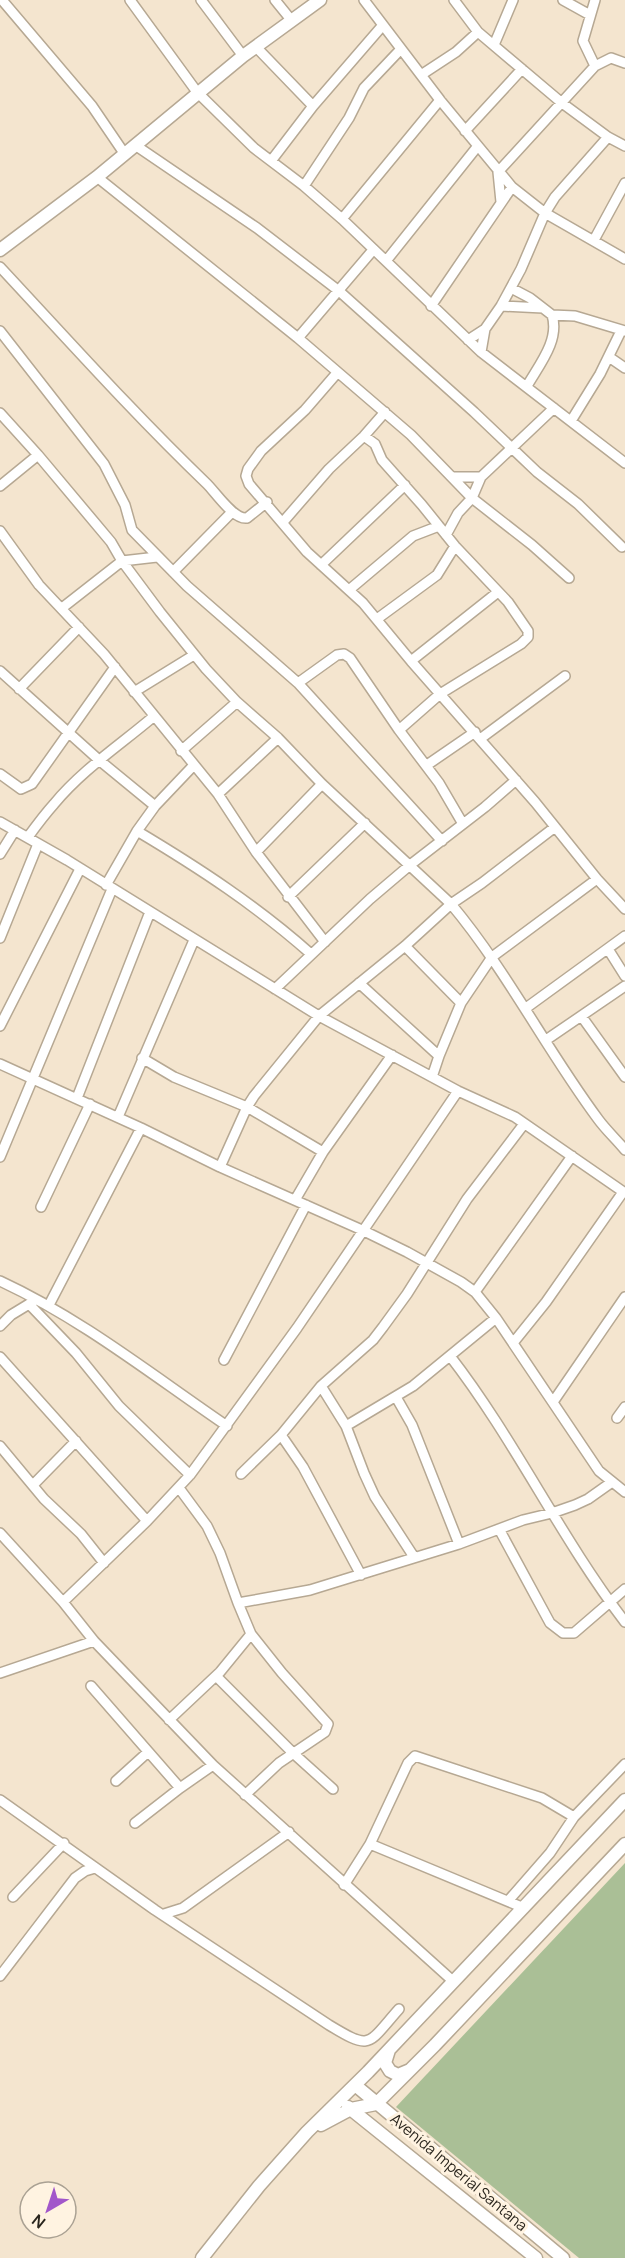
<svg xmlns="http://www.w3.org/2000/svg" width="625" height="2258" font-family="Manrope,sans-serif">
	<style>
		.green { fill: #aabf96 }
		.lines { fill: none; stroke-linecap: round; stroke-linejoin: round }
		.street-casing { stroke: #b6a893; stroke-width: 12 }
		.secondary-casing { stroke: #b6a893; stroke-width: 15 }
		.street { stroke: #fff; stroke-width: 9 }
		.secondary { stroke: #fff; stroke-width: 12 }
		.labels { text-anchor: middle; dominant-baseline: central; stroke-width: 6; stroke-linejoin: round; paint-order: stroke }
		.street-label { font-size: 15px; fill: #2a251d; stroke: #fff3e1 }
	</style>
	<rect width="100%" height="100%" fill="#f4e5cf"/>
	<path class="green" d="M625 1863V2258H579L396 2107Z"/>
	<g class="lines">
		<defs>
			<path id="street" d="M2 0 92 106 124 153
				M130 0 197 92 254 148 304 186 342 219 481 352 625 463
				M201 0 243 56
				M275 0 292 21
				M364 0 440 100 512 187 545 213 625 259
				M454 0 478 32 562 103 608 137 625 146
				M563 0 590 15
				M494 45 513 0
				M256 47 313 106
				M595 66 611 58 625 63
				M421 75 456 52 478 32
				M465 131 522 69
				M135 145 257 228 339 291 474 412 537 472 578 504 622 547
				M271 161 313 106 383 25
				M97 177 298 338 411 435 472 498 532 545 569 578
				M304 186 349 118 364 88 401 49
				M501 202 498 172 595 66 583 41 595 0
				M342 219 440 100
				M594 240 625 183
				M386 261 477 147
				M0 267C68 340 135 415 207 484 216 493 234 520 247 518L267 502
				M511 288 530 298 552 315 575 316 625 331
				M431 306 512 187
				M501 306 543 308
				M0 331 104 464 125 505 132 530 187 586 298 683 442 841
				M298 338 373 250
				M468 340 485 329 501 306 521 269 545 213 555 197 608 137
				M481 352 485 329
				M609 357 625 368
				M337 373 305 410 261 451 248 469 246 476 249 484 307 552 363 603 411 661 535 802 597 879 625 909
				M527 386C539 365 560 340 552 315
				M0 413 38 455 111 542 122 561 160 612 206 669 237 702 278 738 322 784 451 904C507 971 546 1049 598 1119 606 1130 616 1139 625 1150
				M571 421 600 374 621 331
				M364 436 375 444 382 460 422 505 455 546 508 602 528 631V637L521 644 440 694 399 730
				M454 477H481
				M0 486 38 455
				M283 522 329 469 364 436 385 412
				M0 531 39 585 104 654 218 794 256 852 325 942
				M446 535 458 513 472 498 481 477 554 408
				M321 565 405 485
				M173 572 232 512
				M349 590 413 536 439 526
				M62 608 122 561 157 557
				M377 619 437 575 455 546
				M411 661 498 592
				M0 671 99 760 155 806 137 831 106 885
				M298 683 337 655 344 654 350 658 399 730 439 783 463 824
				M19 689 79 627
				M134 692 194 655
				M480 739 565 676
				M181 751 237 702
				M427 765 475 732
				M0 774 21 789 32 784 115 667
				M218 794 278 738
				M155 806 193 766
				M0 822 67 860 319 1016 458 1091 515 1117 625 1193
				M137 831C199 868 257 906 311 954
				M28 837C36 826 45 814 54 804 82 770 120 745 153 717
				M256 852 322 784
				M0 854 15 830
				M288 897 365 823
				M0 938 38 844
				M405 946 461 1003
				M608 949 625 976
				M359 983 439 1056
				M275 989 370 899 410 865 485 807 516 780
				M526 1008 625 936
				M582 1017 625 1077
				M0 1026 80 869
				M546 1040 625 986
				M142 1058 174 1077 247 1107 323 1152 295 1200
				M0 1064 141 1128 220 1167 362 1230 407 1252 461 1282 475 1292 496 1318 599 1471 625 1492
				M432 1077 439 1056 461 1003 492 957 597 879
				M77 1098 150 912
				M118 1117 194 940
				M323 1152 392 1055
				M0 1157 112 889
				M220 1167 247 1107 254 1096 319 1016 405 946 451 904 482 883 555 827
				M41 1207 90 1104
				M0 1281C82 1319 152 1375 227 1426
				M475 1292 572 1156
				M29 1304 76 1353 119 1406 190 1475
				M49 1305 141 1128
				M0 1326 11 1315 34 1301
				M513 1343 546 1302 623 1192
				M450 1356C515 1440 560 1537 625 1622
				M0 1357 147 1521
				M224 1360 306 1205
				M321 1386 346 1426
				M396 1397 412 1425 459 1544
				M553 1402 625 1297
				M617 1418 625 1407
				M281 1435 303 1467 361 1575
				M0 1446 44 1499 81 1534 104 1563
				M241 1474 281 1435 321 1386 373 1340 383 1327 407 1294 467 1199 524 1124
				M33 1485 76 1441
				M179 1488 207 1526 220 1553 238 1603 310 1590 459 1544 523 1520 552 1513 575 1505 588 1499 612 1482
				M499 1529 550 1623 563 1633H574L625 1589
				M0 1533 63 1602 94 1641 213 1765 454 1982
				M414 1557 375 1497 364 1473 346 1426 413 1386 496 1318
				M63 1602 147 1521 190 1475 297 1328 458 1091
				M238 1603 251 1634 282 1673 328 1724 325 1732 279 1763 245 1795
				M0 1673 94 1641
				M216 1676 293 1753 333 1789
				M91 1686 180 1788 213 1765
				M169 1720 220 1672 251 1634
				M116 1781 148 1752
				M0 1800 155 1910 329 2025C372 2051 367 2045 399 2009
				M135 1823 180 1788
				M370 1844 524 1908
				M344 1885 370 1844 408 1763 415 1756 542 1798 574 1817
				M13 1897 64 1843
				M508 1901 550 1853 574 1817 625 1764
				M164 1914 183 1908 289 1832
				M0 1976 75 1878 85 1871 95 1868"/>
			<path id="secondary" d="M0 250 97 177 243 56 320 0
				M389 2050 385 2063 390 2071 398 2075 410 2070
				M355 2085 563 2258
				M348 2107 536 2258
				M321 2125 351 2109 376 2104 435 2045 625 1844
				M202 2258 259 2186 307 2132 368 2072 625 1800"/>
		</defs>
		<use href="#street" class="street-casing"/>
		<use href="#secondary" class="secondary-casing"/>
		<use href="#street" class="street"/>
		<use href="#secondary" class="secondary"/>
	</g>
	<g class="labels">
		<g class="street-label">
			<text transform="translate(459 2172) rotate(40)">Avenida Imperial Santana</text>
		</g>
	</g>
	<g transform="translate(48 2210) rotate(219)"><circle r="28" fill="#fff3e1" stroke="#aaa193" stroke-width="1.5"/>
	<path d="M0-4.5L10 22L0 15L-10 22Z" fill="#a257ca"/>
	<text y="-9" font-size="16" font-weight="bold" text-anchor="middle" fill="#2a251d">N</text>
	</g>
</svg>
